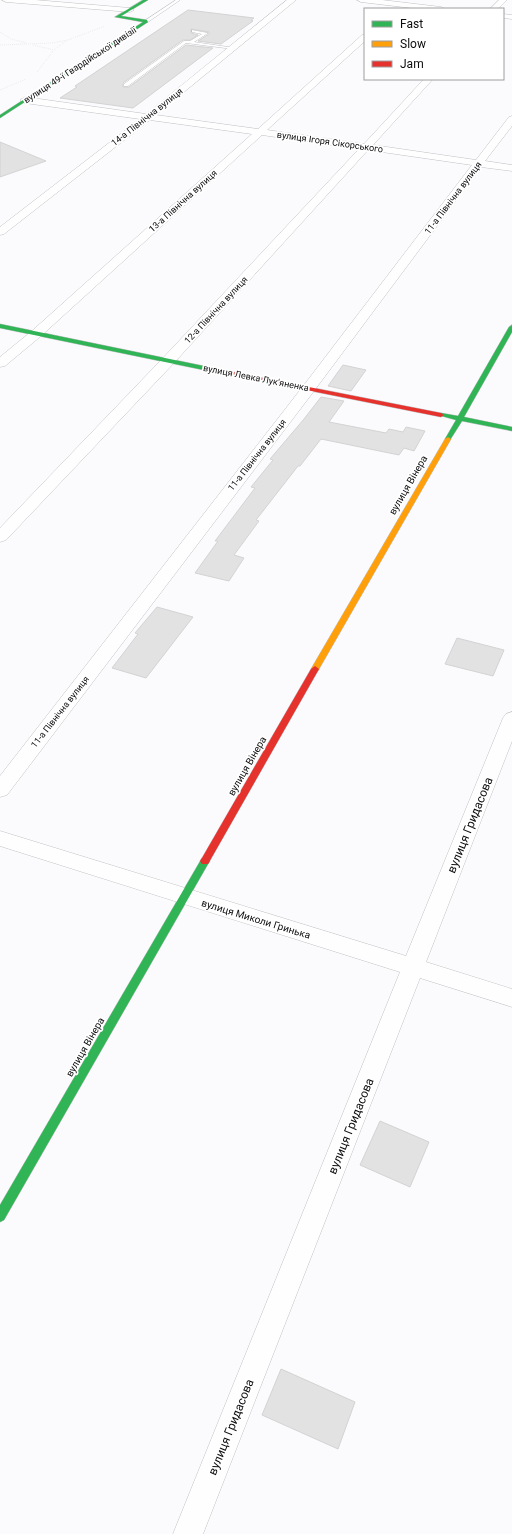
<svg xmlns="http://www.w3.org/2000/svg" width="512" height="1534" font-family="Roboto,sans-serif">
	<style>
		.building { fill: #e3e2e2; stroke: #d4d2d3 }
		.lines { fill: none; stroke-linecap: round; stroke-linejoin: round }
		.lane-casing { stroke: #c1c0c3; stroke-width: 1 }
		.street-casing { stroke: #c1c0c3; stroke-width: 1 }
		.fast-casing { stroke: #c1c0c3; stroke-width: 1 }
		.slow-casing { stroke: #c1c0c3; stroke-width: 1 }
		.jam-casing { stroke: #c1c0c3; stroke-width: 1 }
		.path { stroke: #dededf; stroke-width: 1; stroke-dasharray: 0.5 1.5; stroke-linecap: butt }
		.lane { fill: #fefeff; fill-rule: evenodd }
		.street { fill: #fefeff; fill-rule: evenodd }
		.fast { fill: #30b455; fill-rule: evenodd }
		.slow { fill: #ff9f0a; fill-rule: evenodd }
		.jam { fill: #e5322d; fill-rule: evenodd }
		.labels { text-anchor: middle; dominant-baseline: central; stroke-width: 3.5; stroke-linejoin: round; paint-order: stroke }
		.far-street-label { font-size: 9px; fill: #0d0d0f; stroke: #fff }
		.street-label { font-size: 10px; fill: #0d0d0f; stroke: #fff }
		.near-street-label { font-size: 12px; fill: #0d0d0f; stroke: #fff }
	</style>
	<rect width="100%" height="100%" fill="#fbfafd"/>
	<path class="building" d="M188 10 254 18 251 20 253 21 221 44 198 41 209 34V32L191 29V33L198 35 190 40H183L123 83V87H129L186 45 213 48 133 108 60 98 77 87 75 86Z
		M0 142 46 161 0 177Z
		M343 365 366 370 351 391 328 386Z
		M321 397 344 401 329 422 386 433 389 429 403 432 406 427 425 431 414 451 404 448 399 455 321 439 300 466H298L256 520 259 521 234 555 244 558 229 581 195 573 218 541H215L255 488 251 487 273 460 270 459 304 419Z
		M157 607 193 617 146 678 112 668 138 634 135 633Z
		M457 638 504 650 493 676 445 664Z
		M380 1121 429 1142 410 1187 360 1165Z
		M281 1369 355 1402 338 1449 262 1415Z"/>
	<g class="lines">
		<defs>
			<path id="lane" d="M176 0H180L148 22H146V20Z
				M192 30 208 33 194 42 235 48 233 49 186 43 128 86H124V84L184 41H190L202 34 192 32Z"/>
			<path id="street" d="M2 0H35L130 8 134 10 130 12 6 2Z
				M287 0H296L156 115 258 129 362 35H365V41L267 130 364 144 424 79H433L373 145 476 160 509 117 512 116V126L485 161 512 165V171L481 167 314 391 7 795 0 797V776L304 385 472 165 368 150 173 364 6 540 0 542V528L163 358 359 149 262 135 41 336 5 366 0 367V357L33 330 252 134 150 120 4 234 0 235V227L140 119 25 103 20 100 25 97 146 114Z
				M357 0H382L441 7 445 9H420L361 2Z
				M499 0H507L498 9H490Z
				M503 14 512 15V19L503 18Z
				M512 712V741L426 962 512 989V1007L420 978 203 1534H173L400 972 0 846V831L406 956 503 718 506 714Z"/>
			<path id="fast" d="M143 0H148L121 16 147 20 148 22 0 118V115L143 22 115 17Z
				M0 324 228 371 231 373 228 375 0 328Z
				M512 325V332L464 417 512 427V431L462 421 450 440H446L445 439 456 420 438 415 441 413 458 416 509 327Z
				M205 857 208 858 210 861 208 864 4 1220 0 1222V1205L202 858Z"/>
			<path id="slow" d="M448 437 451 439 319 669 318 671H312L311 669 445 439Z"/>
			<path id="jam" d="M228 371 441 413 444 415 441 417 226 374 225 373Z
				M315 666 319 669 208 864H202L200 861 202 858 311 669Z"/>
		</defs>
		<use href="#lane" class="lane-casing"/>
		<use href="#street" class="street-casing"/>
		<use href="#fast" class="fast-casing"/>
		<use href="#slow" class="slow-casing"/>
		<use href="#jam" class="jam-casing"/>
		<path class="path" d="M0 32 11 39 27 43
			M0 45 52 43 68 40 105 26
			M33 45 54 50
			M37 72 54 50 66 41
			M0 90 26 79"/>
		<use href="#lane" class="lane"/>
		<use href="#street" class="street"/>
		<use href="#fast" class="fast"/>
		<use href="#slow" class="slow"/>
		<use href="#jam" class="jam"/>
	</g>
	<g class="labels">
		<g class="far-street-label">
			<text transform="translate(80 65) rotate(-33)">вулиця 49-ї Гвардійської дивізії</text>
			<text transform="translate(147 117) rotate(-38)">14-а Північна вулиця</text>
			<text transform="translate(330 142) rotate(8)">вулиця Ігоря Сікорського</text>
			<text transform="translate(453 198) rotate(-53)">11-а Північна вулиця</text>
			<text transform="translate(183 201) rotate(-42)">13-а Північна вулиця</text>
			<text transform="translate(216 310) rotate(-47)">12-а Північна вулиця</text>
			<text transform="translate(256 378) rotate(11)">вулиця Левка Лук'яненка</text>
			<text transform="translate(257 455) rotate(-52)">11-а Північна вулиця</text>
			<text transform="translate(60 712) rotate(-52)">11-а Північна вулиця</text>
		</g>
		<g class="street-label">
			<text transform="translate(408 485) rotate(-60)">вулиця Вінера</text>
			<text transform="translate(247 766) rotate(-60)">вулиця Вінера</text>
			<text transform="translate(256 919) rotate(17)">вулиця Миколи Гринька</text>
			<text transform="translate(85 1047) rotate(-60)">вулиця Вінера</text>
		</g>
		<g class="near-street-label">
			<text transform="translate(470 825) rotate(-68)">вулиця Гридасова</text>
			<text transform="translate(351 1126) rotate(-68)">вулиця Гридасова</text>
			<text transform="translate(231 1427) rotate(-68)">вулиця Гридасова</text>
		</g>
	</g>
	<rect x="364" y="8" width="140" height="72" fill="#ffffff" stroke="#9e9e9f"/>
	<rect x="372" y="21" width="20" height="6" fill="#30b455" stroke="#9e9e9f"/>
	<text x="400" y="28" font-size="12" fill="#0d0d0f">Fast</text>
	<rect x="372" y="41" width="20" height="6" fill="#ff9f0a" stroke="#9e9e9f"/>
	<text x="400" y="48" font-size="12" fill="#0d0d0f">Slow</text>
	<rect x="372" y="61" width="20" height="6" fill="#e5322d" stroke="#9e9e9f"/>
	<text x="400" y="68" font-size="12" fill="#0d0d0f">Jam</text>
</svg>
